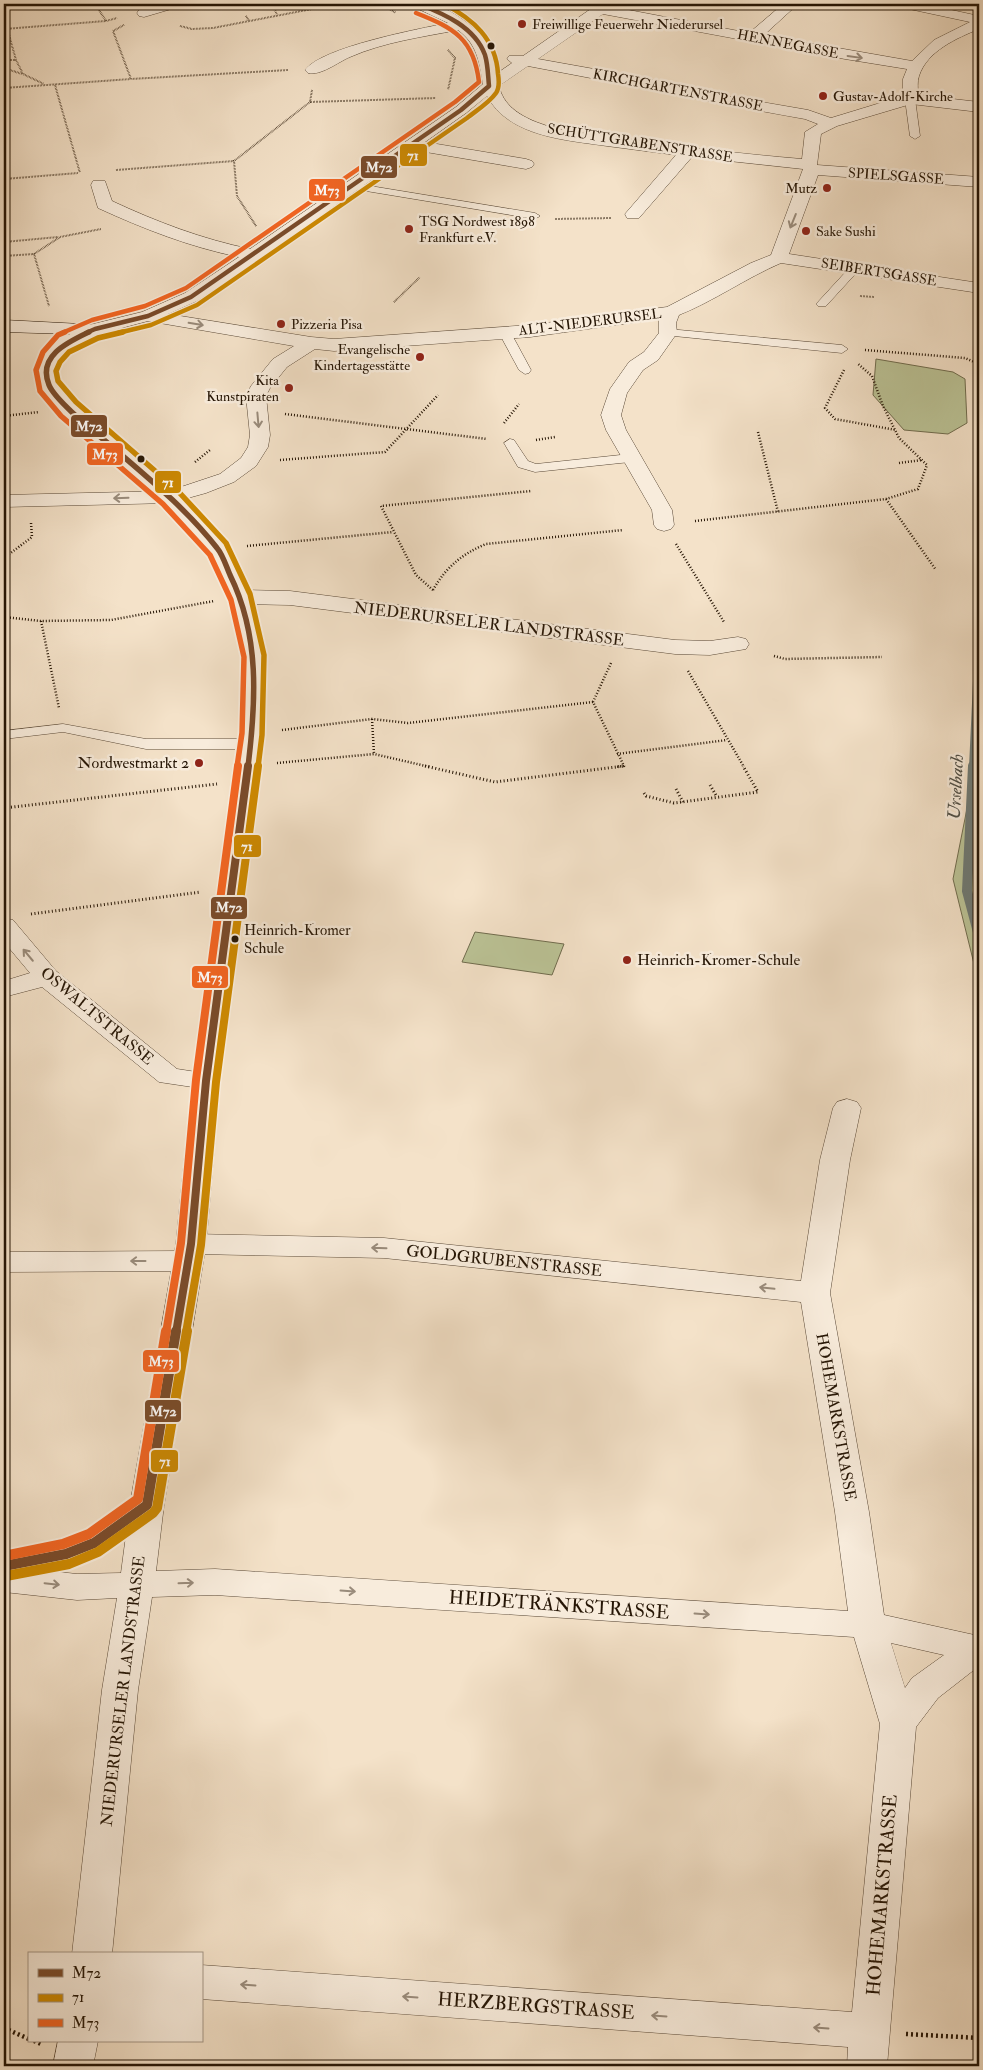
<svg xmlns="http://www.w3.org/2000/svg" width="983" height="2070" font-family="'IM FELL Double Pica',serif">
	<style>
		.green { fill: #bbc396; stroke: #706c4e }
		.lines { fill: none; stroke-linecap: round; stroke-linejoin: round }
		.stream-far1 { stroke: #6e7974; stroke-width: 8 }
		.stream { stroke: #6e7974; stroke-width: 10 }
		.service-casing { stroke: #594836; stroke-width: 1 }
		.minor-casing { stroke: #594836; stroke-width: 1 }
		.secondary-casing { stroke: #251505; stroke-width: 1 }
		.path-far3 { stroke: #251505; stroke-width: 2; stroke-dasharray: 0.5 1; stroke-linecap: butt }
		.path-far2 { stroke: #251505; stroke-width: 2.5; stroke-dasharray: 1 2; stroke-linecap: butt }
		.path-far1 { stroke: #251505; stroke-width: 3; stroke-dasharray: 1 2.5; stroke-linecap: butt }
		.path { stroke: #251505; stroke-width: 4.5; stroke-dasharray: 2 3; stroke-linecap: butt }
		.service { fill: #f8ecdc; fill-rule: evenodd }
		.minor { fill: #f8ecdc; fill-rule: evenodd }
		.secondary { fill: #f8ecdc; fill-rule: evenodd }
		.bus-1-far3-casing { stroke: #f8ecdc; stroke-width: 7 }
		.bus-1-far2-casing { stroke: #f8ecdc; stroke-width: 9 }
		.bus-1-far1-casing { stroke: #f8ecdc; stroke-width: 11 }
		.bus-1-casing { stroke: #f8ecdc; stroke-width: 14 }
		.bus-2-far3-casing { stroke: #f8ecdc; stroke-width: 7 }
		.bus-2-far2-casing { stroke: #f8ecdc; stroke-width: 9 }
		.bus-2-far1-casing { stroke: #f8ecdc; stroke-width: 11 }
		.bus-2-casing { stroke: #f8ecdc; stroke-width: 14 }
		.bus-3-far3-casing { stroke: #f8ecdc; stroke-width: 7 }
		.bus-3-far2-casing { stroke: #f8ecdc; stroke-width: 9 }
		.bus-3-far1-casing { stroke: #f8ecdc; stroke-width: 11 }
		.bus-3-casing { stroke: #f8ecdc; stroke-width: 14 }
		.bus-1-far3 { stroke: #7a4b2a; stroke-width: 4.5 }
		.bus-1-far2 { stroke: #7a4b2a; stroke-width: 5.5 }
		.bus-1-far1 { stroke: #7a4b2a; stroke-width: 8 }
		.bus-1 { stroke: #7a4b2a; stroke-width: 10 }
		.bus-2-far3 { stroke: #cd8901; stroke-width: 4.5 }
		.bus-2-far2 { stroke: #cd8901; stroke-width: 5.5 }
		.bus-2-far1 { stroke: #cd8901; stroke-width: 8 }
		.bus-2 { stroke: #cd8901; stroke-width: 10 }
		.bus-3-far3 { stroke: #f26522; stroke-width: 4.5 }
		.bus-3-far2 { stroke: #f26522; stroke-width: 5.5 }
		.bus-3-far1 { stroke: #f26522; stroke-width: 8 }
		.bus-3 { stroke: #f26522; stroke-width: 10 }
		.oneway { stroke: #998b7b }
		.poi-dot { fill: #8f2418; stroke: #f8ecdc; stroke-width: 2 }
		.bus-dot { fill: #251505; stroke: #f8ecdc; stroke-width: 2 }
		.labels { text-anchor: middle; dominant-baseline: central; stroke-width: 5; stroke-linejoin: round; paint-order: stroke }
		.far-poi-label { font-size: 14px; fill: #251505; stroke: #f8ecdc; text-anchor: start }
		.far-street-label { font-size: 14px; fill: #251505; stroke: #f8ecdc }
		.bus-label { font-size: 15px; fill: #251505; stroke: #f8ecdc; text-anchor: start }
		.street-label { font-size: 16px; fill: #251505; stroke: #f8ecdc }
		.poi-label { font-size: 16px; fill: #251505; stroke: #f8ecdc; text-anchor: end }
		.water-label { font-size: 18px; font-style: italic; fill: #504f46; stroke: #f8ecdc }
		.near-street-label { font-size: 19px; fill: #251505; stroke: #f8ecdc }
		.line-badge { stroke: #f8ecdc; stroke-width: 2 }
		.badge-label { font-size: 14px; text-anchor: middle; font-weight: bold; fill: #fff }
	</style>
	<rect width="100%" height="100%" fill="#f4e2c9"/>
	<filter id="stains"><feTurbulence type="fractalNoise" baseFrequency=".004" numOctaves="4"/><feColorMatrix values="0 0 0 0 .2 0 0 0 0 .09 0 0 0 0 .02 0 0 0 .5 -.17"/></filter>
	<radialGradient id="worn" r=".72"><stop offset=".6" stop-color="#630" stop-opacity="0"/><stop offset="1" stop-color="#630" stop-opacity=".3"/></radialGradient>
	<path class="green" d="M876 359 953 372 965 379 967 423 948 434 904 430 873 395Z
		M979 748V984L953 879Z
		M475 932 564 944 552 975 462 962Z"/>
	<g class="lines">
		<path class="stream-far1" d="M973 767 979 639"/>
		<path class="stream" d="M973 766 967 891 979 936"/>
		<defs>
			<path id="service" d="M910 96 915 99 920 136 915 139 910 136 905 99Z
				M352 183 535 213 540 216 535 219 348 188 347 186 348 184Z
				M855 265 859 266 861 268 859 270 826 306H818L816 304 818 302 851 266Z
				M505 329 511 333 531 370 529 373 525 374 519 370 499 333Z
				M668 329 842 345 848 349 842 353 664 335 662 333Z
				M510 439 514 440 528 461 536 464 630 454 636 458 630 462 535 472 518 467 504 443Z
				M63 724 146 739H250L255 741 258 744 255 747 250 749H146L63 732 4 739V731Z"/>
			<path id="minor" d="M159 4H180L178 7 144 17 139 16 137 13 139 10Z
				M412 4C418 4 426 3 431 4 449 7 479 29 488 44 493 53 495 64 496 74L512 63 507 59 509 56H523L595 6 599 4H615L613 7 749 33 783 4H798L764 35 912 61 934 40 970 22 900 7 898 4H924L979 16V29C957 38 927 51 919 76 917 82 918 89 918 95L979 102V112L911 104 837 126 821 134 817 165 979 177V187L818 175 789 254 979 283V293L781 263C746 278 714 301 679 315L676 323 677 333 658 360 643 370 627 393 621 415 626 430 672 510 674 525 671 529 664 531 657 529 654 525 652 510 606 430 601 415 610 389 629 362 644 352 659 333V319L530 337 334 351 315 349 287 367 270 388 266 396 270 435 268 447 256 466 234 482 206 493 170 503 4 507V495L169 491 220 474 241 458 248 447 250 435 246 396 251 386 273 359 294 346 148 321 95 335 89 333 86 329 89 325 142 312 185 293 239 257C190 247 144 229 98 208L91 185 93 181H105L112 201C157 222 202 239 250 249L456 107 483 84C479 61 477 44 458 30 422 37 384 42 350 57 338 62 321 76 308 73L305 70C322 47 419 29 448 23L414 7ZM603 14 845 59 907 69 903 79V96L831 118 808 110 709 93 661 81 538 59ZM528 66C620 83 712 103 805 119L818 124 805 132 802 159C742 154 682 147 622 138 594 134 563 133 536 122 519 115 503 105 499 86ZM487 96C509 137 566 140 607 146 630 149 653 152 676 155L625 214 627 218H639L692 157 803 169 771 255 751 263 667 307 530 325 334 339 311 337 168 314 197 301 238 274 414 150 526 169 532 167 534 164 532 161 526 159 425 142 466 113Z
				M241 590 290 591 675 640 710 641 738 637 746 639 749 644 746 649 710 655 675 654 290 605 241 604 233 602 230 597 233 592Z
				M4 918 13 920 56 971 177 1069 216 1075 220 1081 216 1087 206 1089 159 1082 42 987 4 997V981L30 973 4 942Z
				M847 1099 857 1102 861 1108 850 1160 830 1293 869 1512 884 1615 979 1636V1666L938 1698 916 1727 887 2066H847L848 2047 201 1999V1965L852 2012 880 1724 854 1637 215 1595 152 1597 138 1690 112 1954H72L102 1690 117 1598 77 1600 4 1592V1566L77 1574 121 1573 130 1505 135 1496 147 1493 159 1496 164 1505 156 1571 215 1569 848 1611 835 1512 801 1302 384 1258 197 1254 202 1261 198 1268 187 1271 4 1272V1252L181 1251 176 1244 180 1237 191 1234 384 1238 801 1281 820 1160 833 1108 837 1102ZM891 1643 944 1655 912 1678 905 1688Z
				M58 2041H98L93 2066H53Z"/>
			<path id="secondary" d="M4 320 101 325 104 329 101 333 70 348 60 359 55 370 58 385 88 417 177 493 226 544 252 597 265 656 264 734 220 1081 206 1244 164 1505 159 1514 106 1552 66 1567 4 1579V1553L61 1543 82 1534 131 1499 176 1244 192 1081 240 734 243 656 230 597 208 551 163 501 74 425 39 386 37 370 42 357 56 340 70 334 4 332Z"/>
		</defs>
		<use href="#service" class="service-casing"/>
		<use href="#minor" class="minor-casing"/>
		<use href="#secondary" class="secondary-casing"/>
		<path class="path-far3" d="M95 4 106 21 117 18
			M374 4 388 8 396 13
			M274 8 277 15
			M246 16 249 21
			M4 17 16 60
			M124 25 113 31 131 79 288 70
			M180 26 192 29 213 28 338 4
			M4 29 106 21
			M448 50 455 58 448 90
			M4 60H16L23 74 44 84
			M4 68 22 74
			M55 85 80 173
			M4 88 131 79
			M310 102 436 98
			M116 170 234 161
			M4 179 78 173
			M555 219 611 218
			M256 226 237 196 234 161 310 102 312 90
			M4 242 58 237
			M34 254 60 237 101 229
			M4 256 34 254 49 306
			M860 296 874 297
			M394 302 420 277"/>
		<path class="path-far2" d="M865 350 965 358 979 364
			M844 370 825 408 835 419 896 430
			M285 414 487 439
			M4 416 39 412
			M504 423 519 404
			M758 432 778 512
			M536 440 555 437
			M280 460 385 452 438 395
			M195 462 210 450
			M899 463 922 460
			M886 499 936 570
			M695 521 886 499 918 489 927 465 899 438 883 406 872 376 857 363
			M676 544 724 622
			M247 546 393 532
			M4 558 32 537 31 523
			M433 590 416 575 381 506 531 491
			M433 590C446 567 462 554 486 544L623 530
			M4 617 41 621 111 620 214 601
			M41 621 59 708
			M774 656 785 659 882 657
			M611 663 593 702 624 766 616 767
			M688 671 744 767
			M372 719 374 754
			M282 730 372 719 408 723 593 702
			M617 754 727 740
			M277 763 374 754 430 767"/>
		<path class="path-far1" d="M425 766 495 782 624 766
			M710 785 717 797
			M676 789 683 802
			M644 793 646 796 674 803 758 792 743 766
			M4 808 217 784
			M31 914 201 892"/>
		<path class="path" d="M4 2028 29 2039
			M906 2034 979 2038
			M34 2041 41 2044"/>
		<use href="#service" class="service"/>
		<use href="#minor" class="minor"/>
		<use href="#secondary" class="secondary"/>
		<defs>
			<path id="bus-1-far3" d="M86 333 95 329 148 316 191 297 461 110 489 86C488 76 488 65 485 55 475 27 444 14 419 4"/>
			<path id="bus-1-far2" d="M89 332C68 342 37 356 49 385 56 402 101 437 117 451 152 481 188 511 217 548 223 555 226 566 230 575 260 636 256 701 248 767"/>
			<path id="bus-1-far1" d="M176 1333 191 1244 206 1081 248 766"/>
			<path id="bus-1" d="M4 1566 66 1554 94 1543 147 1505 176 1331"/>
			<path id="bus-2-far3" d="M118 333 151 325 197 305 467 118C477 110 489 103 496 93 500 87 499 80 498 74 496 39 473 19 444 4"/>
			<path id="bus-2-far2" d="M123 332 98 338 69 352 60 362 56 371 58 381 76 402 177 490 226 543 250 594 264 655 262 735 258 767"/>
			<path id="bus-2-far1" d="M186 1333 201 1245 216 1082 258 766"/>
			<path id="bus-2" d="M6 1576 69 1564 98 1552 153 1513 157 1508 187 1331"/>
			<path id="bus-3-far3" d="M62 333 92 320 145 306 186 288 455 102 479 82C474 39 454 28 416 13"/>
			<path id="bus-3-far2" d="M65 332 58 335 43 352 36 370 40 391 61 416 163 504 210 555 231 600 244 657 242 733 237 767"/>
			<path id="bus-3-far1" d="M166 1333 181 1243 196 1080 238 766"/>
			<path id="bus-3" d="M4 1556 63 1544 89 1534 138 1499 166 1331"/>
		</defs>
		<use href="#bus-1-far3" class="bus-1-far3-casing"/>
		<use href="#bus-1-far2" class="bus-1-far2-casing"/>
		<use href="#bus-1-far1" class="bus-1-far1-casing"/>
		<use href="#bus-1" class="bus-1-casing"/>
		<use href="#bus-2-far3" class="bus-2-far3-casing"/>
		<use href="#bus-2-far2" class="bus-2-far2-casing"/>
		<use href="#bus-2-far1" class="bus-2-far1-casing"/>
		<use href="#bus-2" class="bus-2-casing"/>
		<use href="#bus-3-far3" class="bus-3-far3-casing"/>
		<use href="#bus-3-far2" class="bus-3-far2-casing"/>
		<use href="#bus-3-far1" class="bus-3-far1-casing"/>
		<use href="#bus-3" class="bus-3-casing"/>
		<use href="#bus-1-far3" class="bus-1-far3"/>
		<use href="#bus-1-far2" class="bus-1-far2"/>
		<use href="#bus-1-far1" class="bus-1-far1"/>
		<use href="#bus-1" class="bus-1"/>
		<use href="#bus-2-far3" class="bus-2-far3"/>
		<use href="#bus-2-far2" class="bus-2-far2"/>
		<use href="#bus-2-far1" class="bus-2-far1"/>
		<use href="#bus-2" class="bus-2"/>
		<use href="#bus-3-far3" class="bus-3-far3"/>
		<use href="#bus-3-far2" class="bus-3-far2"/>
		<use href="#bus-3-far1" class="bus-3-far1"/>
		<use href="#bus-3" class="bus-3"/>
	</g>
	<defs><path id="oneway-shaft" d="M-6 0H5M1.5-3L5.5 0L1.5 3" fill="none" stroke-width="1.6" stroke-linecap="round" stroke-linejoin="round" transform="scale(1.25)"/></defs>
	<g class="oneway">
		<use href="#oneway-shaft" transform="translate(855 57) rotate(8)"/>
		<use href="#oneway-shaft" transform="translate(793 221) rotate(112)"/>
		<use href="#oneway-shaft" transform="translate(196 324) rotate(9)"/>
		<use href="#oneway-shaft" transform="translate(258 420) rotate(85)"/>
		<use href="#oneway-shaft" transform="translate(121 498) rotate(178)"/>
		<use href="#oneway-shaft" transform="translate(28 955) rotate(-130)"/>
		<use href="#oneway-shaft" transform="translate(379 1248) rotate(-178)"/>
		<use href="#oneway-shaft" transform="translate(138 1261) rotate(180)"/>
		<use href="#oneway-shaft" transform="translate(767 1288) rotate(-174)"/>
		<use href="#oneway-shaft" transform="translate(186 1583) rotate(-2)"/>
		<use href="#oneway-shaft" transform="translate(52 1584) rotate(6)"/>
		<use href="#oneway-shaft" transform="translate(348 1591) rotate(4)"/>
		<use href="#oneway-shaft" transform="translate(702 1614) rotate(4)"/>
		<use href="#oneway-shaft" transform="translate(248 1985) rotate(-176)"/>
		<use href="#oneway-shaft" transform="translate(410 1997) rotate(-176)"/>
		<use href="#oneway-shaft" transform="translate(659 2016) rotate(-176)"/>
		<use href="#oneway-shaft" transform="translate(821 2028) rotate(-176)"/>
	</g>
	<g class="poi-dot">
		<circle cx="522" cy="24" r="5"/>
		<circle cx="823" cy="96" r="5"/>
		<circle cx="827" cy="188" r="5"/>
		<circle cx="409" cy="229" r="5"/>
		<circle cx="806" cy="231" r="5"/>
		<circle cx="281" cy="324" r="5"/>
		<circle cx="420" cy="357" r="5"/>
		<circle cx="289" cy="388" r="5"/>
		<circle cx="199" cy="763" r="5"/>
		<circle cx="627" cy="960" r="5"/>
	</g>
	<g class="bus-dot">
		<circle cx="491" cy="46" r="4.5"/>
		<circle cx="141" cy="459" r="4.5"/>
		<circle cx="235" cy="939" r="4.5"/>
	</g>
	<g class="labels">
		<g class="far-poi-label">
			<text x="532" y="24">Freiwillige Feuerwehr Niederursel</text>
			<text x="833" y="96">Gustav-Adolf-Kirche</text>
			<text x="817" y="188" text-anchor="end">Mutz</text>
			<text x="419" y="221">TSG Nordwest 1898<tspan x="419" dy="16">Frankfurt e.V.</tspan></text>
			<text x="816" y="231">Sake Sushi</text>
			<text x="291" y="324">Pizzeria Pisa</text>
			<text x="410" y="349" text-anchor="end">Evangelische<tspan x="410" dy="16">Kindertagesstätte</tspan></text>
			<text x="279" y="380" text-anchor="end">Kita<tspan x="279" dy="16">Kunstpiraten</tspan></text>
		</g>
		<g class="far-street-label">
			<text transform="translate(788 44) rotate(11)">HENNEGASSE</text>
			<text transform="translate(678 90) rotate(11)">KIRCHGARTENSTRASSE</text>
			<text transform="translate(640 143) rotate(9)">SCHÜTTGRABENSTRASSE</text>
			<text transform="translate(896 176) rotate(4)">SPIELSGASSE</text>
			<text transform="translate(879 272) rotate(9)">SEIBERTSGASSE</text>
			<text transform="translate(590 322) rotate(-7)">ALT-NIEDERURSEL</text>
		</g>
		<g class="bus-label">
			<text x="244" y="930">Heinrich-Kromer<tspan x="244" dy="18">Schule</tspan></text>
		</g>
		<g class="street-label">
			<text transform="translate(489 624) rotate(7)">NIEDERURSELER LANDSTRASSE</text>
			<text transform="translate(97 1016) rotate(40)">OSWALTSTRASSE</text>
			<text transform="translate(504 1261) rotate(6)">GOLDGRUBENSTRASSE</text>
			<text transform="translate(836 1417) rotate(80)">HOHEMARKSTRASSE</text>
			<text transform="translate(123 1691) rotate(-83)">NIEDERURSELER LANDSTRASSE</text>
		</g>
		<g class="poi-label">
			<text x="189" y="763">Nordwestmarkt 2</text>
			<text x="637" y="960" text-anchor="start">Heinrich-Kromer-Schule</text>
		</g>
		<g class="water-label">
			<text transform="translate(956 787) rotate(-87)">Urselbach</text>
		</g>
		<g class="near-street-label">
			<text transform="translate(559 1605) rotate(4)">HEIDETRÄNKSTRASSE</text>
			<text transform="translate(882 1895) rotate(-85)">HOHEMARKSTRASSE</text>
			<text transform="translate(536 2006) rotate(4)">HERZBERGSTRASSE</text>
		</g>
	</g>
	<g class="line-badge">
		<rect x="399" y="143" width="29" height="24" rx="5" fill="#cd8901"/>
		<rect x="360" y="155" width="38" height="24" rx="5" fill="#7a4b2a"/>
		<rect x="308" y="178" width="38" height="24" rx="5" fill="#f26522"/>
		<rect x="70" y="414" width="38" height="24" rx="5" fill="#7a4b2a"/>
		<rect x="86" y="442" width="38" height="24" rx="5" fill="#f26522"/>
		<rect x="154" y="470" width="28" height="24" rx="5" fill="#cd8901"/>
		<rect x="233" y="834" width="29" height="24" rx="5" fill="#cd8901"/>
		<rect x="210" y="896" width="38" height="24" rx="5" fill="#7a4b2a"/>
		<rect x="191" y="965" width="38" height="24" rx="5" fill="#f26522"/>
		<rect x="142" y="1349" width="38" height="24" rx="5" fill="#f26522"/>
		<rect x="144" y="1399" width="38" height="24" rx="5" fill="#7a4b2a"/>
		<rect x="150" y="1449" width="29" height="24" rx="5" fill="#cd8901"/>
	</g>
	<g class="badge-label">
		<text x="413" y="160">71</text>
		<text x="379" y="172">M72</text>
		<text x="327" y="195">M73</text>
		<text x="89" y="431">M72</text>
		<text x="105" y="459">M73</text>
		<text x="168" y="487">71</text>
		<text x="247" y="851">71</text>
		<text x="229" y="912">M72</text>
		<text x="210" y="982">M73</text>
		<text x="161" y="1366">M73</text>
		<text x="163" y="1416">M72</text>
		<text x="165" y="1466">71</text>
	</g>
	<rect width="983" height="2070" fill="none" stroke="#f4e2c9" stroke-width="20"/>
	<rect x="5" y="5" width="973" height="2060" fill="none" stroke="#251505" stroke-width="2.5"/>
	<rect x="10" y="10" width="963" height="2050" fill="none" stroke="#251505"/>
	<rect x="28" y="1952" width="175" height="90" fill="#f8ecdc" stroke="#a49686"/>
	<rect x="38" y="1969" width="25" height="8" fill="#7a4b2a" stroke="#a49686"/>
	<text x="72" y="1978" font-size="15" fill="#251505">M72</text>
	<rect x="38" y="1994" width="25" height="8" fill="#cd8901" stroke="#a49686"/>
	<text x="72" y="2002" font-size="15" fill="#251505">71</text>
	<rect x="38" y="2019" width="25" height="8" fill="#f26522" stroke="#a49686"/>
	<text x="72" y="2028" font-size="15" fill="#251505">M73</text>
	<rect width="100%" height="100%" filter="url(#stains)"/>
	<rect width="100%" height="100%" fill="url(#worn)"/>
</svg>
